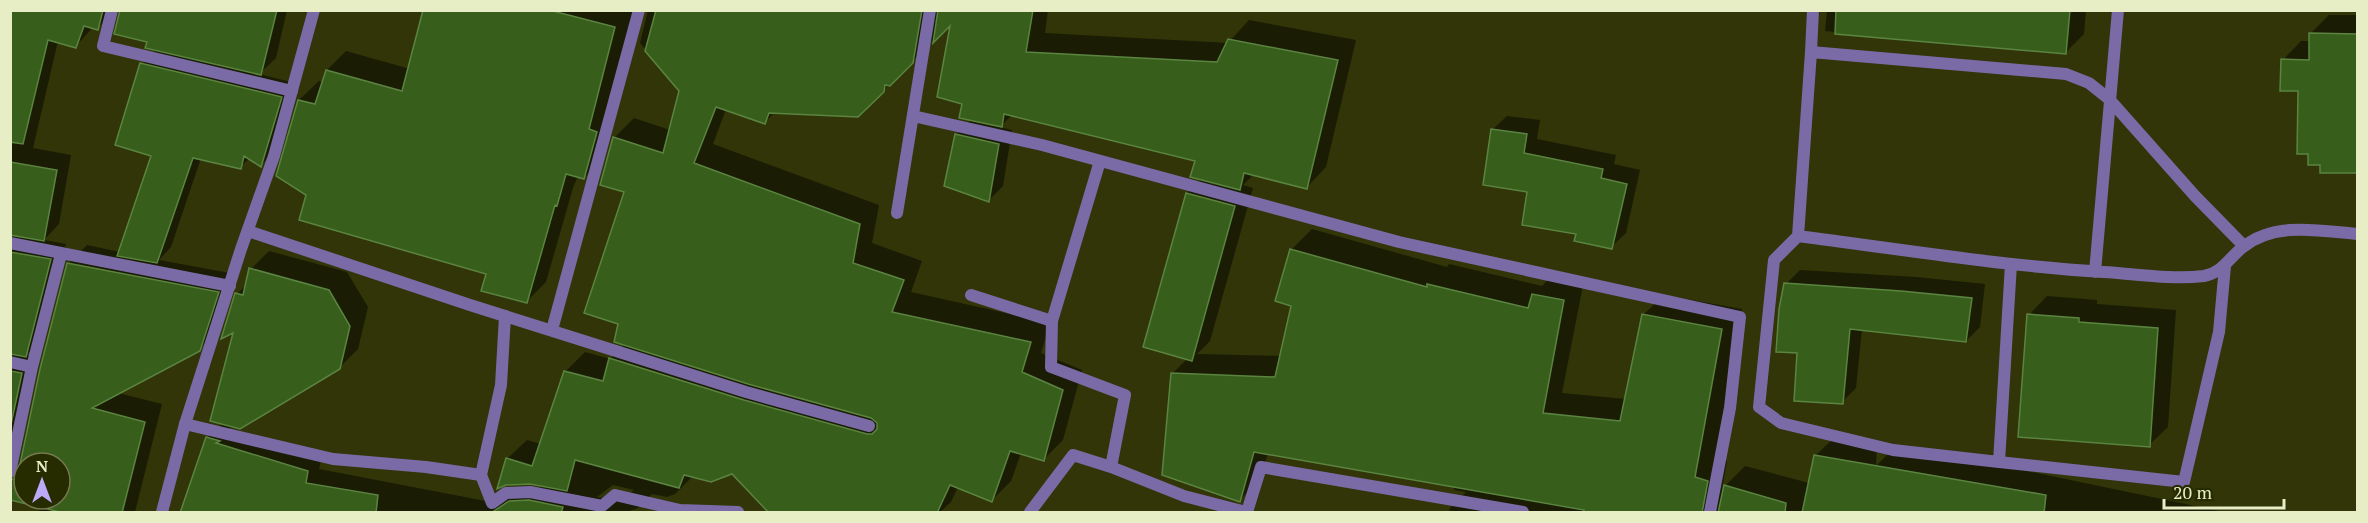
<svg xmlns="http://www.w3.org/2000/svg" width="2368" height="523" font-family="'PT Serif',serif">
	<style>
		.shadow { fill: #0007; fill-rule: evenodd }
		.building { fill: #375e1a; stroke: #5b8441; stroke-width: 1.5; fill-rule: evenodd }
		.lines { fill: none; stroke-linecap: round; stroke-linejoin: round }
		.lane { stroke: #7a6ba7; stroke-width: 12 }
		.street { stroke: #7a6ba7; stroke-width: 12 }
	</style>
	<rect width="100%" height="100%" fill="#313508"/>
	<path class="shadow" d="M10 10H114L98 28 93 27 76 46 58 41 33 148 71 155 59 224 44 240 66 244 41 340 26 355 37 358 23 425 10 437Z
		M121 10H287L276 58 259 74 295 83 275 151 261 165 250 158 240 167 201 158 171 247 159 260 235 274 217 331 199 349 118 393 162 404 135 512H39L42 499H60V463H51L69 263 87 245 120 252 153 155 142 64 157 49Z
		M424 10H641L603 158 584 178 578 176 573 188 546 282 526 302 488 273 308 194 299 100 319 81 323 82 327 70 346 51 410 69Z
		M648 10H1048L1045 33 1228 43 1249 20 1356 40 1326 167 1307 187 1254 174 1243 185 1253 188 1210 341 1197 354 1281 356 1293 305 1291 250 1312 229 1447 267 1449 264 1542 286 1553 274 1584 280 1562 393 1626 399 1643 315 1664 295 1742 309 1715 457 1727 461 1722 489 1745 466 1809 483 1815 456 1836 436 1877 443 1876 466 1894 448 2013 468 2224 512H1449L1450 508 1466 492 1454 490V485L1268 453 1260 479 1240 500 1172 374 1188 358 1187 193 1202 178 1196 160 1013 114 1000 127 1012 130 1003 186 989 200 956 135 972 119 963 102 952 21 858 116 776 111 765 122 726 109 713 144 879 205 872 243 922 261 911 292 1050 323 1041 353 1082 370 1063 440 1043 460 1021 453 1011 481 992 500 958 487 951 502 940 512H895L732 472 693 476 675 494 667 497 652 494 638 508 629 511 636 512H181L201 451 205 447 207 438 223 423 235 330 237 294 247 284 251 269 269 251 347 272 368 307 358 349 339 368 229 429 322 457 319 469 496 503 524 488 547 487 507 459 527 440 541 444 566 371 585 352 610 359 625 344 620 323 626 191 614 138 634 118 670 130 681 90 640 43ZM613 485 634 490 623 499 616 501 597 497Z
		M1827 10H2086L2084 34 2065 53 1825 31Z
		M2329 15H2358V172L2321 164 2300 90 2283 60 2301 41H2311V33Z
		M1507 116 1540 120 1537 139 1616 155 1614 164 1640 170 1626 233 1611 247 1578 233 1529 191 1492 130Z
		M1800 270 1916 277 1985 284 1980 327 1966 341 1862 329 1856 388 1842 402 1799 352 1786 284Z
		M2047 296 2097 300V304L2176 310 2168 427 2149 445 2029 315Z"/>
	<path class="building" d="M10 10H103L98 30 84 26 76 48 48 40 23 144 10 142Z
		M120 10H277L261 75 145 48 147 42 114 34Z
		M423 10H549L615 27 589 129 597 132 584 179 566 174 557 206 555 205 527 303 481 291 486 274 299 220 306 195 276 176 298 100 315 104 326 70 402 91Z
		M656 10H922L913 63 890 86 885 85 884 92 858 117 769 113 765 124 716 107 694 163 860 224 853 263 904 280 892 312 1031 342 1022 372 1063 390 1044 461 1010 451 992 502 950 485 937 513H769L732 474 711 482 684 475 679 488 575 460 567 491 530 484 506 485 497 489 506 458 532 466 564 371 603 381 609 358 744 400 867 434H872L877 429V423L871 418 748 384 614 342 618 324 584 313 624 192 600 185 613 137 663 153 679 91 645 51Z
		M938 10H1033L1026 52 1217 62 1228 39 1338 60 1307 189 1244 173 1240 190 1190 177 1195 161 1004 114 1002 127 959 118 962 104 937 97 950 26 933 43Z
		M1836 10H2070L2066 54 1835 34Z
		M2309 33 2358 34V173H2320V165H2308V154H2297L2298 91H2280L2281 59 2309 60Z
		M140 63 282 97 261 167 244 156 241 169 193 158 157 263 117 256 151 156 115 145Z
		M1491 129 1527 134 1524 153 1603 169 1601 178 1627 184 1612 249 1574 241 1576 234 1522 225 1527 192 1483 185Z
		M955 134 999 144 989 202 944 186Z
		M10 162 57 170 44 241 10 235Z
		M1186 193 1235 206 1192 361 1143 347Z
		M1290 249 1427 287V284L1528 308 1532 294 1564 300 1543 413 1620 421 1642 314 1722 329 1695 477 1708 481 1702 513H1583L1584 510 1254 452 1240 502 1162 475 1171 373 1275 377 1291 306 1275 301Z
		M10 252 51 259 26 357 10 354Z
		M67 263 219 292 200 351 92 408 145 422 122 513H64L10 500V480L16 478 18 474 40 369ZM24 463H60V499H24Z
		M249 268 329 290 350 326 340 369 240 429 210 421 233 333 221 339 235 293 243 295Z
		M1784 283 1901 291 1972 298 1966 342 1850 329 1843 404 1794 401 1797 353 1776 352 1779 309Z
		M2027 314 2079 318V322L2158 328 2150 447 2018 437Z
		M10 371 22 373 10 429Z
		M206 437 220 441 216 443 308 471 306 483 378 495 376 513H180Z
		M1814 455 2046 495 2044 513H1802Z
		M1724 485 1786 503 1785 513H1718Z
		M529 500 563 507 561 513H491L509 501Z"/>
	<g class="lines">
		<path class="lane" d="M112 10 103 46 292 91
			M10 243 230 286
			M971 295 1052 321 1100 161
			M505 316 501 385 481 475 492 503 506 493 530 492 602 506 615 495 680 510 738 512
			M10 362 32 367
			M185 424 333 459 426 467 481 475
			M1111 467 1184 496 1246 512
			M10 472 32 367 61 254
			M1030 512 1073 455 1111 467 1125 395 1051 367 1052 321
			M1247 512 1261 467 1523 512"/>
		<path class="street" d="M1811 52 1813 10
			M913 116 1042 145 1399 242 1740 317 1730 408 1710 512
			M897 213 930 10
			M248 231 470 305 746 392 869 426
			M1798 236 1774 260 1759 407 1781 423 1893 450 1999 462
			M2244 246 2195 196 2109 99 2089 83 2066 74 1811 52 1798 236C1900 249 2002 266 2104 272 2136 274 2172 280 2204 276 2222 273 2230 257 2243 247 2275 221 2320 231 2358 234
			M2011 264 1999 462 2184 482 2219 332 2225 266
			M2095 272 2118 10
			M552 330 639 10
			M162 512 185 424 241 249 274 156 314 10"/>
	</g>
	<rect width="2368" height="523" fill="none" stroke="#e7edc5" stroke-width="24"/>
	<g transform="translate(42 481)"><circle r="28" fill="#272b00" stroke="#74794f" stroke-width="1.5"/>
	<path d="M0-4.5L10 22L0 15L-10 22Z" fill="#bcaaf6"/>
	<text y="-9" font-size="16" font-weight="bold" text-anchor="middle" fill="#e7edc5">N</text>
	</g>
	<path d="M2164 499v9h120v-9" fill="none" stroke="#e7edc5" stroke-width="3"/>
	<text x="2173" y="499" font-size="18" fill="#e7edc5" stroke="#272b00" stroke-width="4.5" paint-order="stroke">20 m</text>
</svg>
